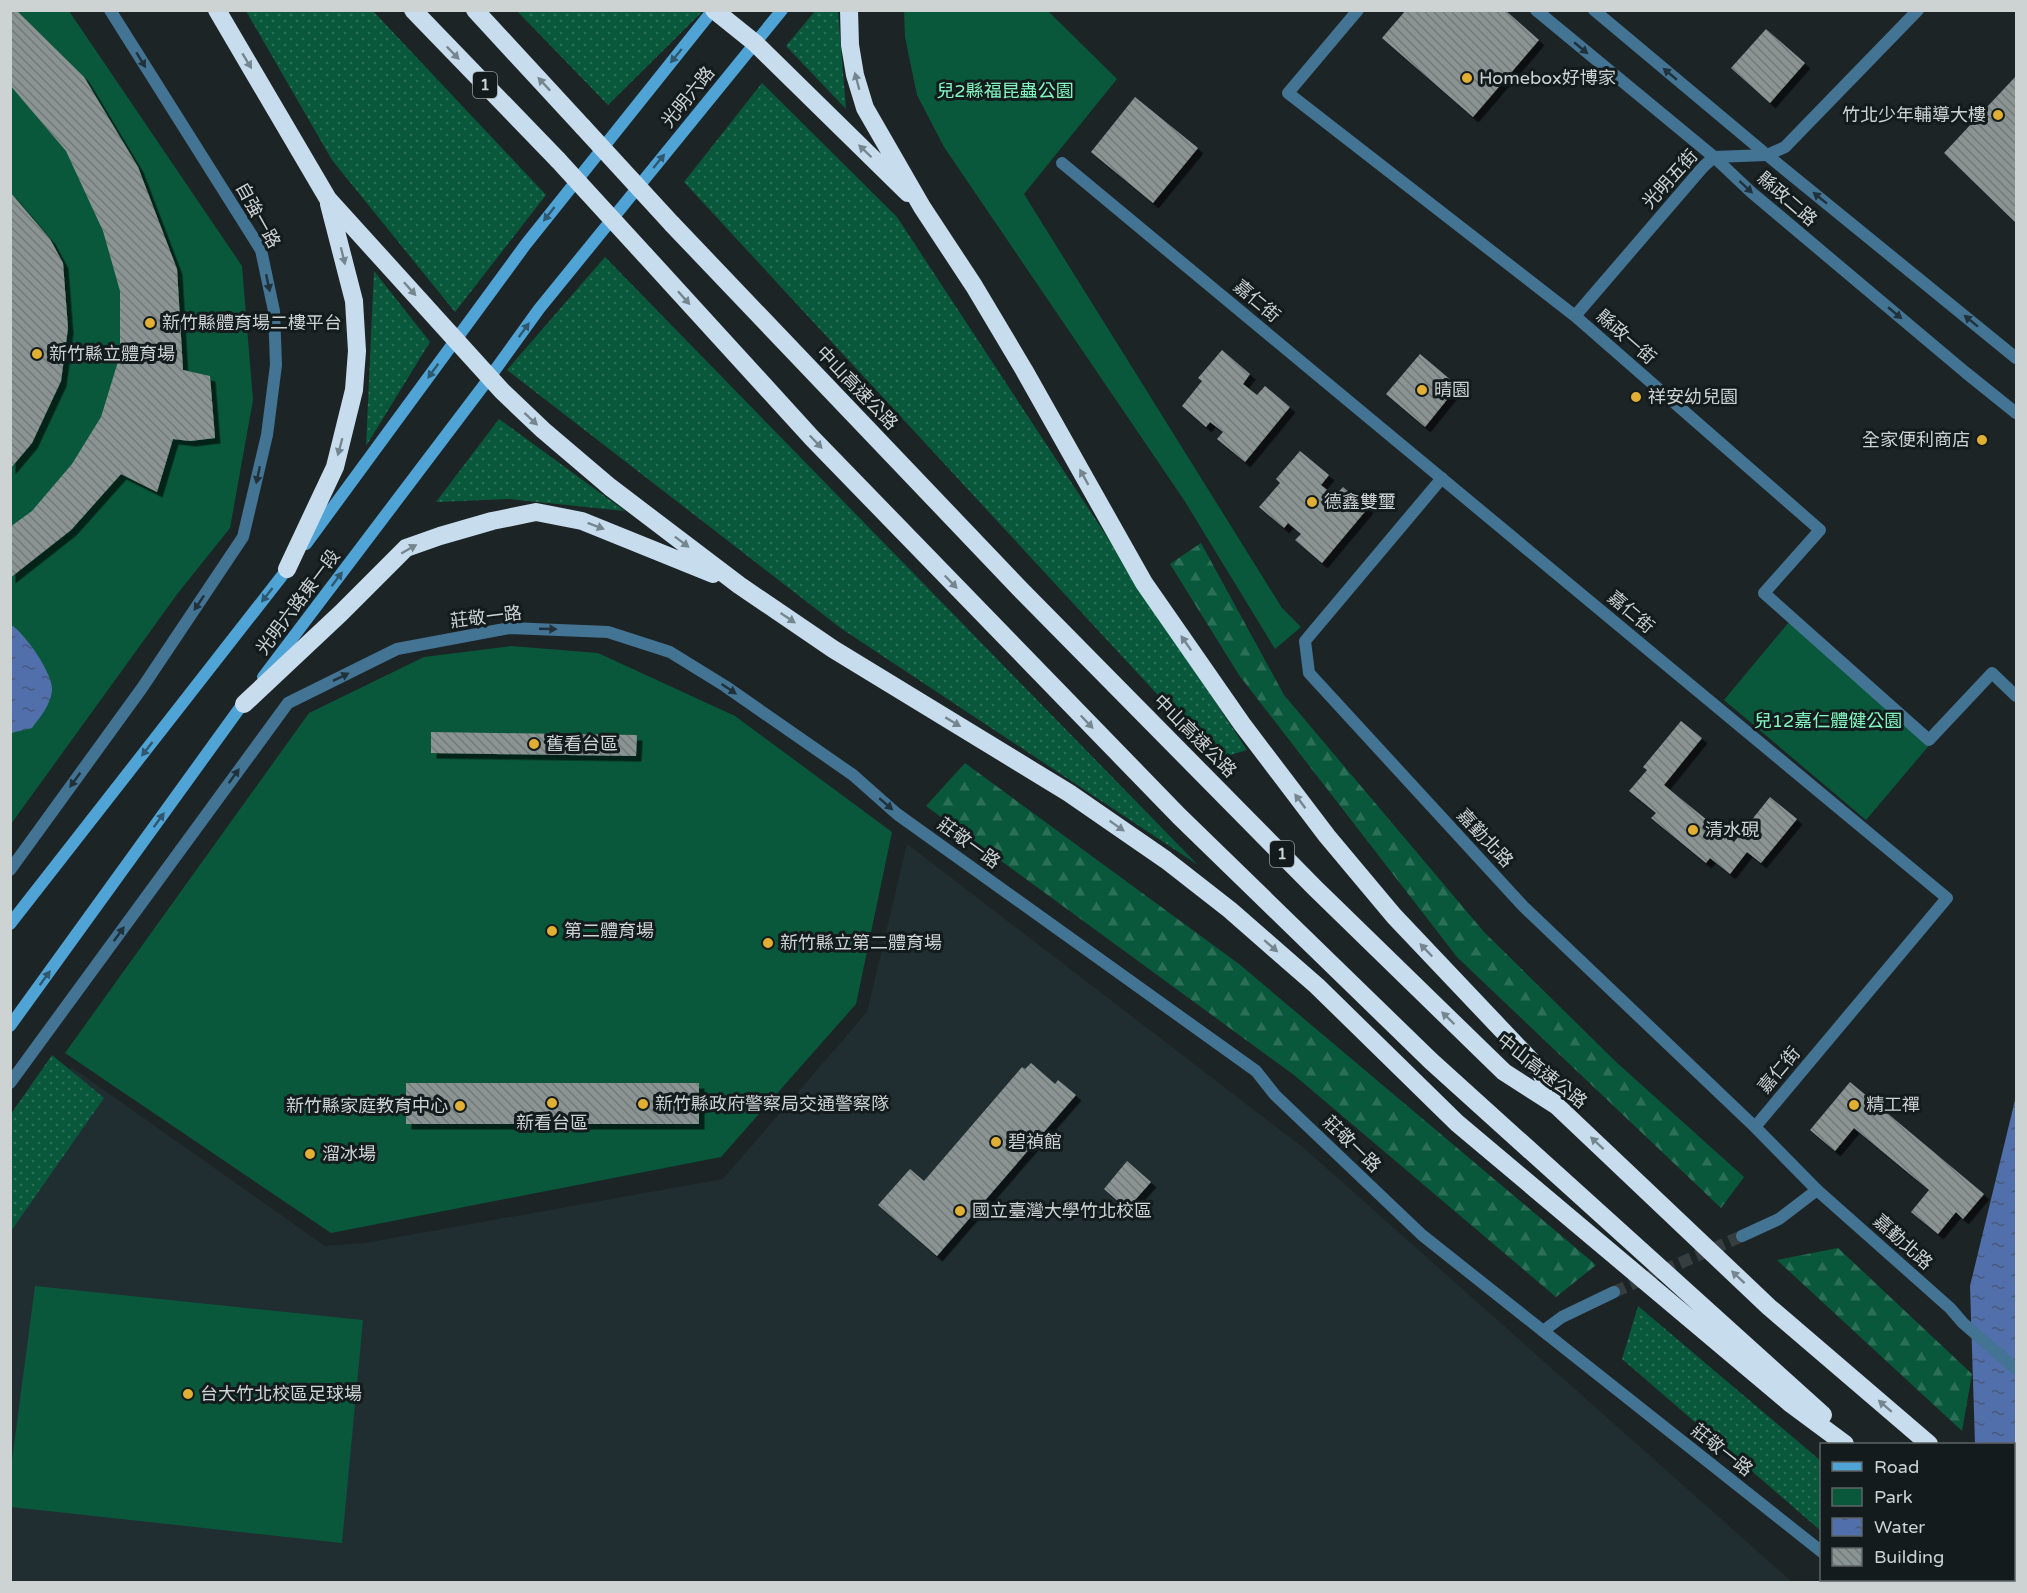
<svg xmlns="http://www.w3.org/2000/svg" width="2027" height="1593" font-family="'Varela Round','Noto Sans TC',sans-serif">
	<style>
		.built { fill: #202e31 }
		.grass { fill: url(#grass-dots) }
		.forest { fill: url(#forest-firs) }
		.green { fill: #09583c }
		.water { fill: url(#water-ripples) }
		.building { fill: url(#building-back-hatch); filter: url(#shadow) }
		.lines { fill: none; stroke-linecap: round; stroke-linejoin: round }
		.tertiary-tunnel { stroke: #373e40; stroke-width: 12; stroke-dasharray: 12 6; stroke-linecap: butt }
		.minor { stroke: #437494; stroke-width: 12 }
		.tertiary { stroke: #437494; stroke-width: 12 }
		.secondary { stroke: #50a3d5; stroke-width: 12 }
		.motorway { stroke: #c7dded; stroke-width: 18 }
		.motorway-bridge { stroke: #c7dded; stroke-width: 18 }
		.oneway { fill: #20313a }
		.oneway2 { fill: #76868f }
		.oneway3 { fill: #2f586f }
		.poi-dot { fill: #e1af34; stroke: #141b1c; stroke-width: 2 }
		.labels { text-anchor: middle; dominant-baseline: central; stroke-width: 6; stroke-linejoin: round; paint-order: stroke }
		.shield { fill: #141b1c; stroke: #969b9c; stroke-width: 1.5 }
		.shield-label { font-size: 16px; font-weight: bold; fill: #cdd2d3 }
		.poi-label { font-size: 18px; fill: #cdd2d3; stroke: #141b1c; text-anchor: start }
		.park-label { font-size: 18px; fill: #83f7c1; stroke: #141b1c }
		.street-label { font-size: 18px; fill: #cdd2d3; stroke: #141b1c }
	</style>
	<defs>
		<pattern id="grass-dots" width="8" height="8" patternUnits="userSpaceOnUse" patternTransform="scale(1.5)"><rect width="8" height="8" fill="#09583c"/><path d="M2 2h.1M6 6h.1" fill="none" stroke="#2c6f57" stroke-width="1.8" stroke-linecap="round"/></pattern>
		<pattern id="forest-firs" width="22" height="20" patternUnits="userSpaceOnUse" patternTransform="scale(1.5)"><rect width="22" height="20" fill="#09583c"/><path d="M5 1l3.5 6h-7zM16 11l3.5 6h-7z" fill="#2c6f57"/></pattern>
		<pattern id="water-ripples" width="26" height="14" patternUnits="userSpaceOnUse" patternTransform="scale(1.5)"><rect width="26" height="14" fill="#516fab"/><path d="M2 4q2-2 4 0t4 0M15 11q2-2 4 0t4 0" fill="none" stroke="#48597a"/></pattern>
		<pattern id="building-back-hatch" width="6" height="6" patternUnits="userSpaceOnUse" patternTransform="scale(1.5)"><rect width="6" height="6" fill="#8a9492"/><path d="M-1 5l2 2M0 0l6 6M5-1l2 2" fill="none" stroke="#737a79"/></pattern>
		<filter id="shadow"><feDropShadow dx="5.5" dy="5.5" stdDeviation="0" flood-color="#0009"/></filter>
	</defs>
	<rect width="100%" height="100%" fill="#1d2426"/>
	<path class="built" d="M907 844 1305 1149 1792 1582H11V1156L71 1067 325 1246 365 1243 723 1179 867 1012Z"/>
	<path class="grass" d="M246 11H373L546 195 455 312 332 160Z
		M517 11H703L608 105Z
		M815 11H838L846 109 786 46Z
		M762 83 897 217 1247 750 1217 759 684 182Z
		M605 257 1198 865 842 629 507 370Z
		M374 271 430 342 366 446Z
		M499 419 625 511 509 499 436 502Z
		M52 1055 104 1098 11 1231V1114Z
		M1638 1306 1821 1461V1531L1622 1359Z"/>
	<path class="forest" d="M1201 543 1284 695 1484 932 1615 1061 1744 1177 1721 1208 1457 957 1239 675 1170 564Z
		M965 763 1239 964 1596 1265 1556 1297 1294 1075 926 806Z
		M1838 1248 1972 1374 1962 1431 1777 1260Z"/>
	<path class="green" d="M11 11H69L242 266 253 400 230 528 178 593 11 824Z
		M904 11H1048L1117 79 1024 194 1282 608 1301 627 1275 649 1184 500 944 147 917 95 905 37Z
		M1789 622 1932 742 1866 820 1724 700Z
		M511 646 598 653 735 716 892 832 856 1004 721 1157 331 1233 65 1053 309 713 424 657Z
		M35 1286 363 1320 342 1543 11 1507V1468Z"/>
	<path class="water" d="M11 625C25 633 54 675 52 691 50 706 40 717 32 728L11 733Z
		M2016 1096V1470L2014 1475V1444H1975L1970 1286Z
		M1892 1580H1950V1582H1890Z"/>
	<path class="building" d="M10 10H16L84 77 138 167 177 269 183 370 210 376 215 438 190 441 173 439 157 492 121 474 71 530 10 578V527L32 511 72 464 101 417 120 355V291L103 231 66 151 10 85Z
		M1406 10H1505L1539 40 1473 117 1382 38Z
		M1766 29 1805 63 1770 103 1731 68Z
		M2016 76V223L1944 153Z
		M1135 97 1198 148 1153 203 1091 152Z
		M10 192 50 239 63 263 68 328 61 381 32 443 10 469Z
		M1222 350 1250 374 1243 384 1257 395 1265 386 1290 407 1245 462 1217 439 1223 432 1210 422 1206 427 1182 406 1202 381 1198 378Z
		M1420 354 1458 386 1425 427 1386 394Z
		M1300 451 1329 475 1321 485 1335 496 1343 487 1368 508 1322 563 1295 540 1301 534 1288 523 1284 528 1259 507 1280 483 1276 479Z
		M1681 721 1702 738 1664 785 1734 842 1770 797 1797 819 1761 863 1747 852 1730 874 1710 858 1706 863 1651 818 1656 813 1629 791 1647 770 1643 767Z
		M431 732 637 735 636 756 431 753Z
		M1031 1063 1055 1084 1058 1080 1076 1095 937 1256 878 1205 910 1169 924 1181 1022 1067 1025 1069Z
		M1850 1082 1984 1194 1963 1219 1956 1212 1938 1234 1911 1212 1929 1190 1854 1128 1835 1151 1810 1130Z
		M406 1083H699V1124H406Z
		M1127 1161 1151 1182 1127 1209 1104 1189Z"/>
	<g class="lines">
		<path class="tertiary-tunnel" d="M1614 1292 1742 1236"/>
		<path class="minor" d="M1358 10 1288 93 1575 316 1820 530 1764 593 1929 740 1992 673 2016 696
			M1062 163 1947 898 1755 1127
			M1575 316 1703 167 1714 157 1767 155 1785 147 1918 10
			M1442 478 1305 641 1309 673 1523 906 1755 1127 1817 1190
			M10 870 142 688 243 537 267 435 276 365 274 311 261 250 110 10
			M10 1083 288 703 397 649 510 628 608 632 670 652 725 686 853 775 897 814 1256 1071 1275 1095 1422 1235 1543 1331"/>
		<path class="tertiary" d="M1536 10 1714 157 1751 192 1965 372 2016 413
			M1594 10 1767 155 2016 358
			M1742 1236 1779 1219 1817 1190 1950 1308 1963 1323 2016 1369
			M1614 1292 1562 1317 1543 1331 1822 1552
			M1856 1580 1859 1582"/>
		<path class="secondary" d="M306 544 526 244 713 10
			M263 677 490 377 539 309 782 10
			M10 924 292 563
			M10 1026 247 698"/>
		<path class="motorway" d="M217 10 328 199 502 391 543 430 610 487 739 585 833 649 1069 793 1166 860 1230 910 1317 986 1457 1123 1791 1404 1845 1444
			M413 10 558 160
			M475 10 583 127
			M714 10 755 43 908 193
			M849 10 850 45 855 75 865 108 922 207 974 286 1024 370 1144 583 1242 724 1327 836 1394 916 1539 1069 1557 1106
			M672 224 1022 591 1315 888 1504 1072 1557 1106 1769 1307 1929 1444
			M645 255 812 438 1179 816 1431 1061 1823 1415
			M287 569 335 467 354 390 357 351 354 301 329 204
			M244 704 341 613 406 548 440 536 492 521 536 512 582 521 713 574
			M2014 1512 2016 1514
			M2014 1571 2016 1573"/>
		<path class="motorway-bridge" d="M583 127 672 224
			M558 160 645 255"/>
	</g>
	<defs><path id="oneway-solid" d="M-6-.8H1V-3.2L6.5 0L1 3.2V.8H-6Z" transform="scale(1.5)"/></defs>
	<g class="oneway">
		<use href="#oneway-solid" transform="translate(1581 48) rotate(40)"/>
		<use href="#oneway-solid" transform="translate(141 60) rotate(59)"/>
		<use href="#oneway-solid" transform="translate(1670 74) rotate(-140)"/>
		<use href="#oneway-solid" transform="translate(1746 187) rotate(43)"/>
		<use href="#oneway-solid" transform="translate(1820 198) rotate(-141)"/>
		<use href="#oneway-solid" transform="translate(268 283) rotate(78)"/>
		<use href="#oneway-solid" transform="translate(1895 313) rotate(40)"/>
		<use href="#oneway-solid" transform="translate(1971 321) rotate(-141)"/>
		<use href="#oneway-solid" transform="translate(258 475) rotate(102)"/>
		<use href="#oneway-solid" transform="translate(199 603) rotate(124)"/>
		<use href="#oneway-solid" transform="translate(548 629) rotate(2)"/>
		<use href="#oneway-solid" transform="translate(341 677) rotate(-26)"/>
		<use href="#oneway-solid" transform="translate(729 689) rotate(34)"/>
		<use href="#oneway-solid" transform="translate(234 776) rotate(-54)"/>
		<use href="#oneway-solid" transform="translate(75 780) rotate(126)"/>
		<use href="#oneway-solid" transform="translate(886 804) rotate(41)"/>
		<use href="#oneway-solid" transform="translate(119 934) rotate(-54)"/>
	</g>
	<g class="oneway2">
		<use href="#oneway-solid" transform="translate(453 53) rotate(46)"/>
		<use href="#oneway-solid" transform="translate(247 61) rotate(59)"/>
		<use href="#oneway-solid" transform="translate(857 81) rotate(-105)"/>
		<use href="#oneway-solid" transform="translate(544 84) rotate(-133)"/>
		<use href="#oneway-solid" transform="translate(865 151) rotate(-136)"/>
		<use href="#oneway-solid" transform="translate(343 256) rotate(76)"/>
		<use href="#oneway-solid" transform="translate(410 289) rotate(48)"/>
		<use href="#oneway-solid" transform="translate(684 298) rotate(48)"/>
		<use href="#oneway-solid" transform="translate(531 419) rotate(43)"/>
		<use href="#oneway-solid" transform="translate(816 442) rotate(46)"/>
		<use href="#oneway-solid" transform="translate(340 447) rotate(105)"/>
		<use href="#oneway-solid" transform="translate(1084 477) rotate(-119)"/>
		<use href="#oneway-solid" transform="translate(596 526) rotate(21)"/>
		<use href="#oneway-solid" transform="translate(682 542) rotate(37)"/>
		<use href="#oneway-solid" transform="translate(409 549) rotate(-30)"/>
		<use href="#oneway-solid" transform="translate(951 582) rotate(46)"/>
		<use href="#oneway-solid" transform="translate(788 618) rotate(34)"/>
		<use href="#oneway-solid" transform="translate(1186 643) rotate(-125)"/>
		<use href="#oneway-solid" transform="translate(953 722) rotate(31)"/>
		<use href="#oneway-solid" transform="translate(1087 722) rotate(46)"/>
		<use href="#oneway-solid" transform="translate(1300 801) rotate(-127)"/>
		<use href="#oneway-solid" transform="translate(1117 826) rotate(35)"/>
		<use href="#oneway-solid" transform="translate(1271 946) rotate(41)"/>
		<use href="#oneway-solid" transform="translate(1426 950) rotate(-134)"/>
		<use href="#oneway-solid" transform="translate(1448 1018) rotate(-136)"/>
		<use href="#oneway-solid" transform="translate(1597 1143) rotate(-137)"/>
		<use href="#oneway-solid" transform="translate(1738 1277) rotate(-137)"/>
		<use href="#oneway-solid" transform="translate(1885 1406) rotate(-139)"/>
	</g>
	<g class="oneway3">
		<use href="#oneway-solid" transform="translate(676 56) rotate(129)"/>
		<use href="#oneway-solid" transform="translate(659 161) rotate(-51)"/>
		<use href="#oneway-solid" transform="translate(549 214) rotate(128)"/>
		<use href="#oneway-solid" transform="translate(524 330) rotate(-54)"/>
		<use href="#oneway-solid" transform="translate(433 371) rotate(126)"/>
		<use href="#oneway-solid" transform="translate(337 579) rotate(-53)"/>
		<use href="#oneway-solid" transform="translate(267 595) rotate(128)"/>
		<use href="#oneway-solid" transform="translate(147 749) rotate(128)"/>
		<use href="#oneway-solid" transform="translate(159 820) rotate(-54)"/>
		<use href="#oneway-solid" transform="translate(45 978) rotate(-54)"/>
	</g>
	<g class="poi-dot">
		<circle cx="1467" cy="78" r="6"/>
		<circle cx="1998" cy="115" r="6"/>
		<circle cx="150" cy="323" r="6"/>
		<circle cx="37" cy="354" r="6"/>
		<circle cx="1422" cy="390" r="6"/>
		<circle cx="1636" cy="397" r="6"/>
		<circle cx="1982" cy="440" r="6"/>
		<circle cx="1312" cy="502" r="6"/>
		<circle cx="534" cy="744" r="6"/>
		<circle cx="1693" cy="830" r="6"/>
		<circle cx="552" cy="931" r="6"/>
		<circle cx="768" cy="943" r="6"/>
		<circle cx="552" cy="1103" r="6"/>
		<circle cx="643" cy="1104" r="6"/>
		<circle cx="1854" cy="1105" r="6"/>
		<circle cx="460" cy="1106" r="6"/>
		<circle cx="996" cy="1142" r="6"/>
		<circle cx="310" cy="1154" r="6"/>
		<circle cx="960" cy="1211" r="6"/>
		<circle cx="188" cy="1394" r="6"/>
	</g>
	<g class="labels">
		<g class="shield">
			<rect x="473" y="72" width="24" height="26" rx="4.5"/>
			<rect x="1270" y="841" width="24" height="26" rx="4.5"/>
		</g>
		<g class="shield-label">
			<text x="485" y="85">1</text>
			<text x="1282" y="854">1</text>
		</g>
		<g class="poi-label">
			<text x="1479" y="78">Homebox好博家</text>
			<text x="1986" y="115" text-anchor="end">竹北少年輔導大樓</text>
			<text x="162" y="323">新竹縣體育場二樓平台</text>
			<text x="49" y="354">新竹縣立體育場</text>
			<text x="1434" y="390">晴園</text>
			<text x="1648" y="397">祥安幼兒園</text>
			<text x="1970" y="440" text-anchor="end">全家便利商店</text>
			<text x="1324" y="502">德鑫雙璽</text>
			<text x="546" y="744">舊看台區</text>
			<text x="1705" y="830">清水硯</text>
			<text x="564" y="931">第二體育場</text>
			<text x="780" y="943">新竹縣立第二體育場</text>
			<text x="655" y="1104">新竹縣政府警察局交通警察隊</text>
			<text x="1866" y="1105">精工禪</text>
			<text x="448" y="1106" text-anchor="end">新竹縣家庭教育中心</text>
			<text x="552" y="1123" text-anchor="middle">新看台區</text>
			<text x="1008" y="1142">碧禎館</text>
			<text x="322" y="1154">溜冰場</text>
			<text x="972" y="1211">國立臺灣大學竹北校區</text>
			<text x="200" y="1394">台大竹北校區足球場</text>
		</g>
		<g class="park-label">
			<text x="1005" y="91">兒2縣福昆蟲公園</text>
			<text x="1828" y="721">兒12嘉仁體健公園</text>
		</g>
		<g class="street-label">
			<text transform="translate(688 97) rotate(-51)">光明六路</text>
			<text transform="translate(1670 179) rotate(-48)">光明五街</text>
			<text transform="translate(1787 199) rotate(41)">縣政二路</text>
			<text transform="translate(258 215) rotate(61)">自強一路</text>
			<text transform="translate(1257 301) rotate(40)">嘉仁街</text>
			<text transform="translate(1626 337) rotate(41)">縣政一街</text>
			<text transform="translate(857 388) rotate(46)">中山高速公路</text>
			<text transform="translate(298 602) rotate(-53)">光明六路東一段</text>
			<text transform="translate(1631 612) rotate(40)">嘉仁街</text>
			<text transform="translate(486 617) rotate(-7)">莊敬一路</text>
			<text transform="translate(1195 736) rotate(45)">中山高速公路</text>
			<text transform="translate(1485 838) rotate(47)">嘉勤北路</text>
			<text transform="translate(969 843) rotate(36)">莊敬一路</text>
			<text transform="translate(1779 1070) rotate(-50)">嘉仁街</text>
			<text transform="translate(1542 1071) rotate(38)">中山高速公路</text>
			<text transform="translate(1352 1144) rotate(44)">莊敬一路</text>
			<text transform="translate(1903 1242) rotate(42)">嘉勤北路</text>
			<text transform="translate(1722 1450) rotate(38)">莊敬一路</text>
		</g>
	</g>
	<rect width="2027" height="1593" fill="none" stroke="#cdd2d3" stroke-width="24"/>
	<rect x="1820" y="1443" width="195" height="138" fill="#141b1c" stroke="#5e6465" stroke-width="1.5"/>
	<rect x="1832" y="1462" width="30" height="9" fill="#50a3d5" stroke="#5e6465" stroke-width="1.5"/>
	<text x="1874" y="1473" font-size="18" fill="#cdd2d3">Road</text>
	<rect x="1832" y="1488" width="30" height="18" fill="#09583c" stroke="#5e6465" stroke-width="1.5"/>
	<text x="1874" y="1503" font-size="18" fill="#cdd2d3">Park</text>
	<rect x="1832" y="1518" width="30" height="18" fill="url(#water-ripples)" stroke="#5e6465" stroke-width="1.5"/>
	<text x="1874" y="1533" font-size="18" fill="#cdd2d3">Water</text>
	<rect x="1832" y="1548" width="30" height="18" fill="url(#building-back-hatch)" stroke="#5e6465" stroke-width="1.5"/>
	<text x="1874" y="1563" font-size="18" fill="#cdd2d3">Building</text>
</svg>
